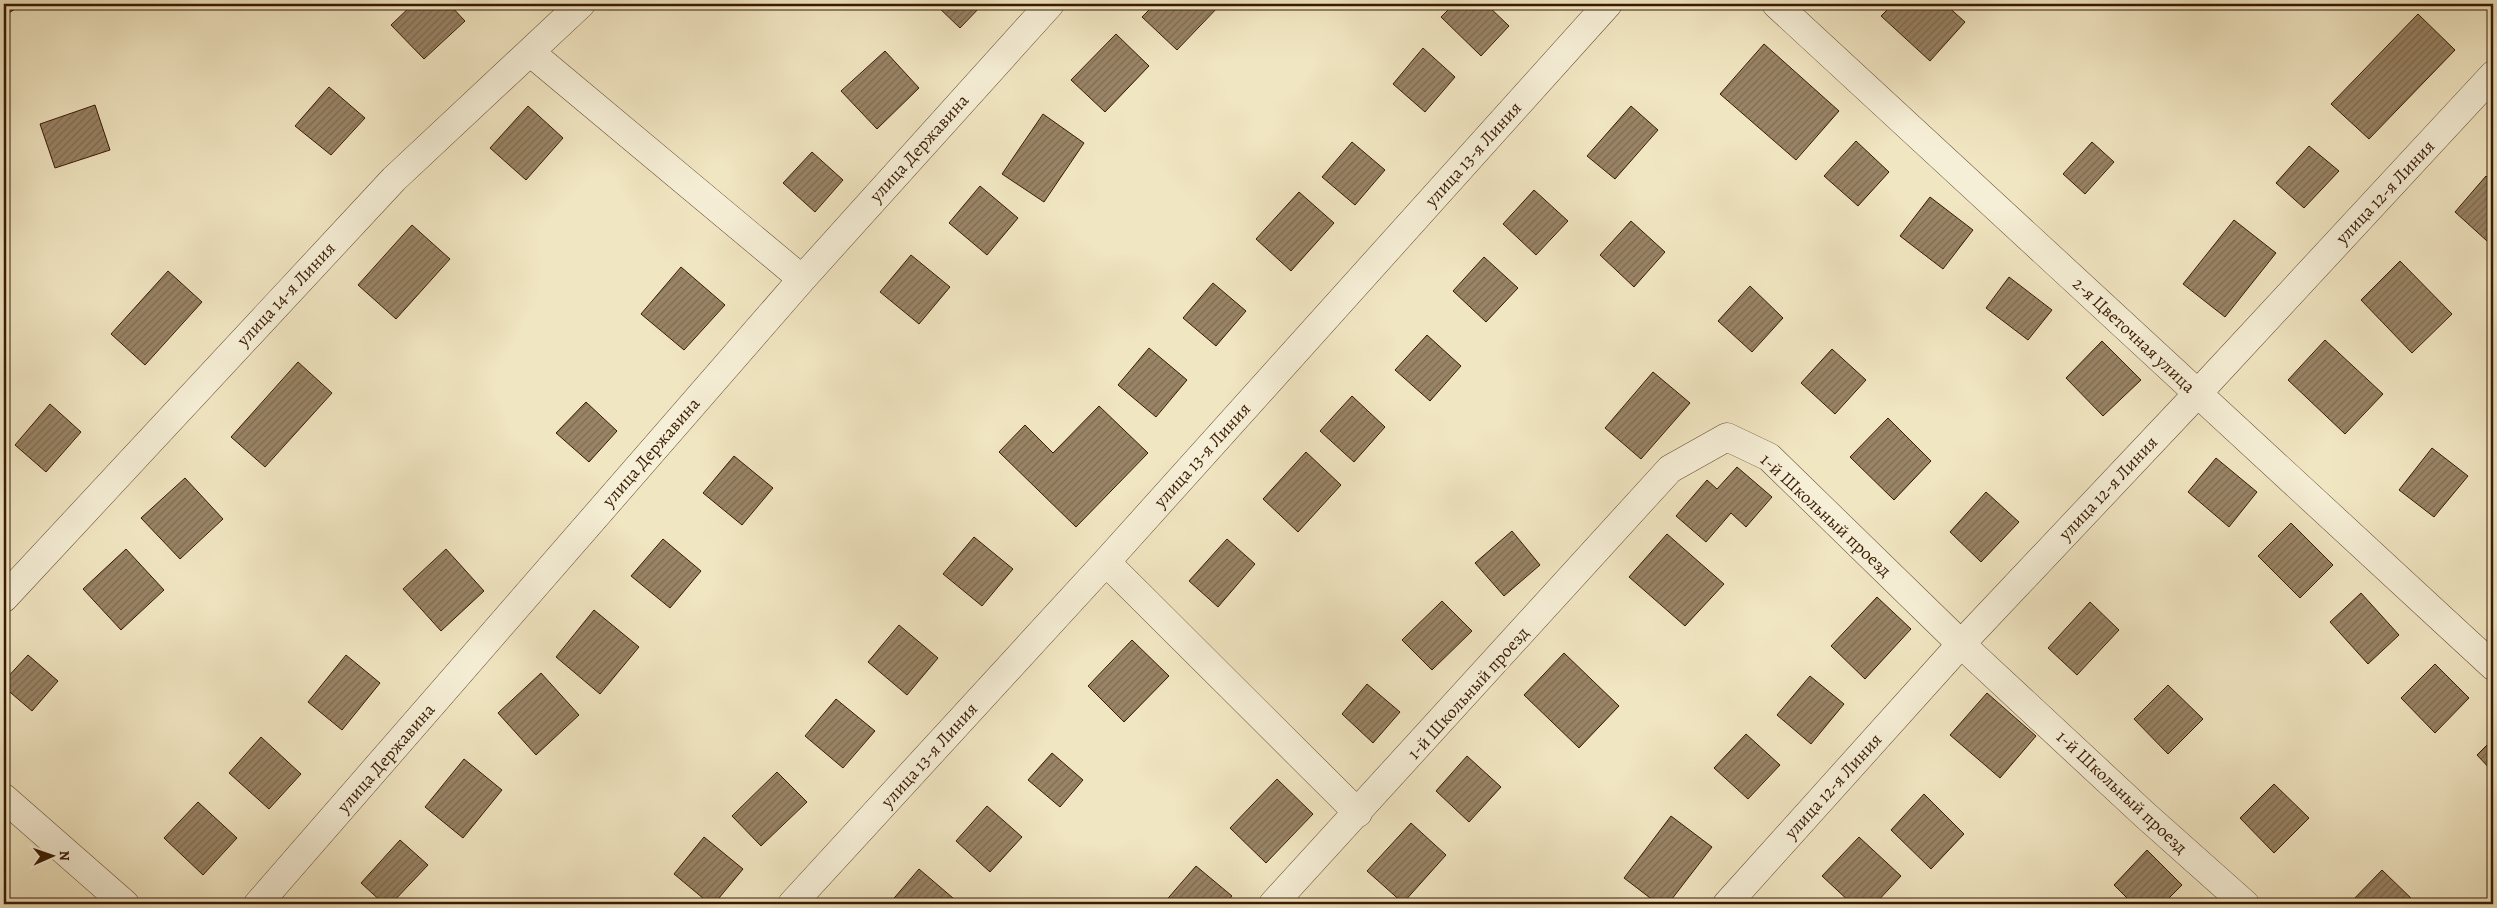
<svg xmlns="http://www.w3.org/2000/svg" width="2497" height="908" font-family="Alegreya,serif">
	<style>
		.building { fill: url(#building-hatch); stroke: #391a02 }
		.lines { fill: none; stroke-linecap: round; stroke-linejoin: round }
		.minor-casing { stroke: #674d32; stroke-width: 29 }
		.minor { stroke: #f6efd7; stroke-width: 28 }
		.labels { text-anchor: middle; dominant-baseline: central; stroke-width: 5; stroke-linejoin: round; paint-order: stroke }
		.street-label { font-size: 18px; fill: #391a02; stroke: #f6efd7 }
	</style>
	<defs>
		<pattern id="building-hatch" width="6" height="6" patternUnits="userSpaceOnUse" patternTransform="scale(1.25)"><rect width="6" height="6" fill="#998466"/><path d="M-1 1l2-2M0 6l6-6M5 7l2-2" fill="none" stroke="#7e6b52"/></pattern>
	</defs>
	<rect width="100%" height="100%" fill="#f1e6c2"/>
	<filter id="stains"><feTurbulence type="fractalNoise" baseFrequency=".004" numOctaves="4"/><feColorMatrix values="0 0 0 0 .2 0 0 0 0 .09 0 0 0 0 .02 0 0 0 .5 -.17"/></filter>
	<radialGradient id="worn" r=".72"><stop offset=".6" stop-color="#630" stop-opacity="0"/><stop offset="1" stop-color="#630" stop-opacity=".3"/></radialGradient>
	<path class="building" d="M4 4H23L4 16Z
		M413 4H449L465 21 424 59 391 25Z
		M935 4H983L960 28Z
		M1155 4H1221L1177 50 1142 17Z
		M1454 4H1486L1509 26 1481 56 1441 17Z
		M1893 4H1945L1965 22 1930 61 1881 16Z
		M2418 14 2455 50 2369 139 2331 104Z
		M1116 34 1149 66 1105 112 1071 80Z
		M1764 44 1839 111 1796 160 1720 94Z
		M1423 48 1455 77 1425 112 1393 84Z
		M885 51 919 88 877 129 841 91Z
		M329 87 365 118 331 155 295 126Z
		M95 105 110 150 55 168 40 124Z
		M528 106 563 138 526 180 490 148Z
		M1631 106 1658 130 1615 179 1587 156Z
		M1043 114 1084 143 1044 202 1002 174Z
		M1856 141 1889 172 1858 206 1824 176Z
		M1352 142 1385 170 1355 205 1322 177Z
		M2092 142 2114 162 2085 194 2063 174Z
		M2309 146 2339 171 2304 208 2276 183Z
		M812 152 843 180 815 212 783 183Z
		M2486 176 2493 183V234L2487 241 2455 212Z
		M980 186 1018 218 987 255 949 223Z
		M1534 190 1568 221 1536 255 1503 224Z
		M1299 192 1334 223 1291 271 1256 239Z
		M1930 197 1973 230 1943 269 1900 236Z
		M2234 220 2276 253 2225 317 2183 284Z
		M1631 221 1665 252 1634 287 1600 255Z
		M412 225 450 259 396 319 358 285Z
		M911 255 950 287 919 324 880 292Z
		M1484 257 1518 288 1486 322 1453 291Z
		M2400 261 2452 314 2412 353 2361 300Z
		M681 267 725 305 684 350 641 314Z
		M168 271 202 302 145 365 111 334Z
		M2009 277 2052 310 2028 340 1986 308Z
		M1213 283 1246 311 1216 346 1183 318Z
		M1750 286 1783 318 1752 352 1718 321Z
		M1427 335 1461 366 1430 401 1395 370Z
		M2325 340 2383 394 2345 434 2288 380Z
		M2102 341 2141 380 2103 416 2066 378Z
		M1149 348 1187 380 1156 417 1118 385Z
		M1832 349 1866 380 1835 414 1801 383Z
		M298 362 332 393 265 467 231 437Z
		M1653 372 1690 403 1641 459 1605 428Z
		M1352 396 1385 427 1354 462 1320 431Z
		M586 402 617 431 589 462 556 433Z
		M50 404 81 432 46 472 15 445Z
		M1099 406 1148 453 1076 527 999 452 1025 425 1053 453Z
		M1888 418 1931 461 1894 500 1850 457Z
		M2432 448 2468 476 2434 517 2399 490Z
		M1306 452 1341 485 1298 532 1263 499Z
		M734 456 773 488 742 525 703 493Z
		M2216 458 2257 492 2229 527 2188 492Z
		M1737 467 1772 497 1746 527 1731 513 1706 542 1676 516 1707 480 1717 489Z
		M185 478 223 519 180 559 141 518Z
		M1986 492 2019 522 1981 562 1950 532Z
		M2291 523 2333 565 2300 598 2258 556Z
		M1512 531 1540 565 1504 596 1475 563Z
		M1667 534 1724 584 1685 626 1629 577Z
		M974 537 1013 569 982 606 943 574Z
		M663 539 701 571 670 608 631 576Z
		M1227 539 1255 564 1218 607 1189 581Z
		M126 549 164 590 121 630 83 589Z
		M446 549 484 591 441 631 403 589Z
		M2361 593 2399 635 2368 664 2330 622Z
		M1877 597 1911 629 1865 679 1831 646Z
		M1442 601 1472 631 1432 670 1402 640Z
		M2090 602 2119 630 2077 675 2048 648Z
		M594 610 639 647 600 694 556 657Z
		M899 625 938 658 907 695 868 662Z
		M1132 640 1169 676 1124 722 1088 686Z
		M1564 653 1619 706 1579 748 1524 695Z
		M28 655 58 681 32 711 4 687V681Z
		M346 655 380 683 342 730 308 702Z
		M2435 664 2469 698 2435 733 2401 698Z
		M541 673 579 715 536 755 498 713Z
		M1810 676 1844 704 1811 744 1777 715Z
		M1367 684 1400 712 1373 743 1342 714Z
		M2168 685 2203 719 2168 754 2134 719Z
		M1987 693 2036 736 2000 778 1950 735Z
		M836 699 875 731 843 768 805 736Z
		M1746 734 1780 765 1748 799 1714 768Z
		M261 737 301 774 269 809 229 773Z
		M2493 739V772L2477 755Z
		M1052 753 1083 780 1060 807 1028 780Z
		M1467 756 1501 787 1469 822 1436 791Z
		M464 759 502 790 463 838 425 807Z
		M777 772 807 802 761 846 732 816Z
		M1277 779 1313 814 1266 863 1230 828Z
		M2274 784 2309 818 2274 853 2240 818Z
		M1924 794 1964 834 1931 869 1891 830Z
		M198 802 237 838 203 875 164 838Z
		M987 806 1022 837 990 872 956 841Z
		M1671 816 1712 847 1668 904H1658L1624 878Z
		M1411 823 1446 855 1403 903 1367 871Z
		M704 837 743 869 714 904H710L674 874Z
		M1859 837 1901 876 1875 904H1852L1822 876Z
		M400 840 428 865 391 904H384L361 883Z
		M2147 850 2182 885 2163 904H2133L2114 885Z
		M1196 866 1232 896 1225 904H1163Z
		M919 869 960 904H889Z
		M2382 870 2417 904H2349Z
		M1337 898 1343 904H1330Z"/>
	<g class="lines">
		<defs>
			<path id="minor" d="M1776 4 2493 666
				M530 52 802 279
				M1106 562 1358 813
				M4 598 394 179 581 4
				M4 798 125 904
				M258 904 802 279 1050 4
				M792 904 1106 562 1608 4
				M1273 904 1670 469 1727 437 1769 457 1961 644 2145 815 2245 904
				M1727 904 1961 644 2198 393 2493 75"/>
		</defs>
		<use href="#minor" class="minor-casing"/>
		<use href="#minor" class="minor"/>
	</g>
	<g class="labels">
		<g class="street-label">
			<text transform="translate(919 148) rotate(-48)">улица Державина</text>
			<text transform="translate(1473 154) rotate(-48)">улица 13-я Линия</text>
			<text transform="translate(2385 192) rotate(-47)">улица 12-я Линия</text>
			<text transform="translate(286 294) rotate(-47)">улица 14-я Линия</text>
			<text transform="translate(2134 335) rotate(43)">2-я Цветочная улица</text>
			<text transform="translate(651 452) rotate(-49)">улица Державина</text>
			<text transform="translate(1202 455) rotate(-48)">улица 13-я Линия</text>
			<text transform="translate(2108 488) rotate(-47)">улица 12-я Линия</text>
			<text transform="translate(1826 515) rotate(43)">1-й Школьный проезд</text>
			<text transform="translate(1468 693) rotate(-48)">1-й Школьный проезд</text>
			<text transform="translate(929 755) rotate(-48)">улица 13-я Линия</text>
			<text transform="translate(386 758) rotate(-49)">улица Державина</text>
			<text transform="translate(1833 786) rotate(-48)">улица 12-я Линия</text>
			<text transform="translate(2122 792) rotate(43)">1-й Школьный проезд</text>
		</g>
	</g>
	<rect width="2497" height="908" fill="none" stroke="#f1e6c2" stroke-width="20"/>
	<rect x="5" y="5" width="2487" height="898" fill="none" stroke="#391a02" stroke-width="2.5"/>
	<rect x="10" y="10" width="2477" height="888" fill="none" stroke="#391a02"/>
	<g transform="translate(52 856) rotate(88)" stroke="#f6efd7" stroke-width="4" paint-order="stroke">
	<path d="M0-4L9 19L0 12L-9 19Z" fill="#391a02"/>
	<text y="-8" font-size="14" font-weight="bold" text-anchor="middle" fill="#391a02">N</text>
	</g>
	<rect width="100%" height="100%" filter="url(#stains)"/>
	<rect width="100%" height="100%" fill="url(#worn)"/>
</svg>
